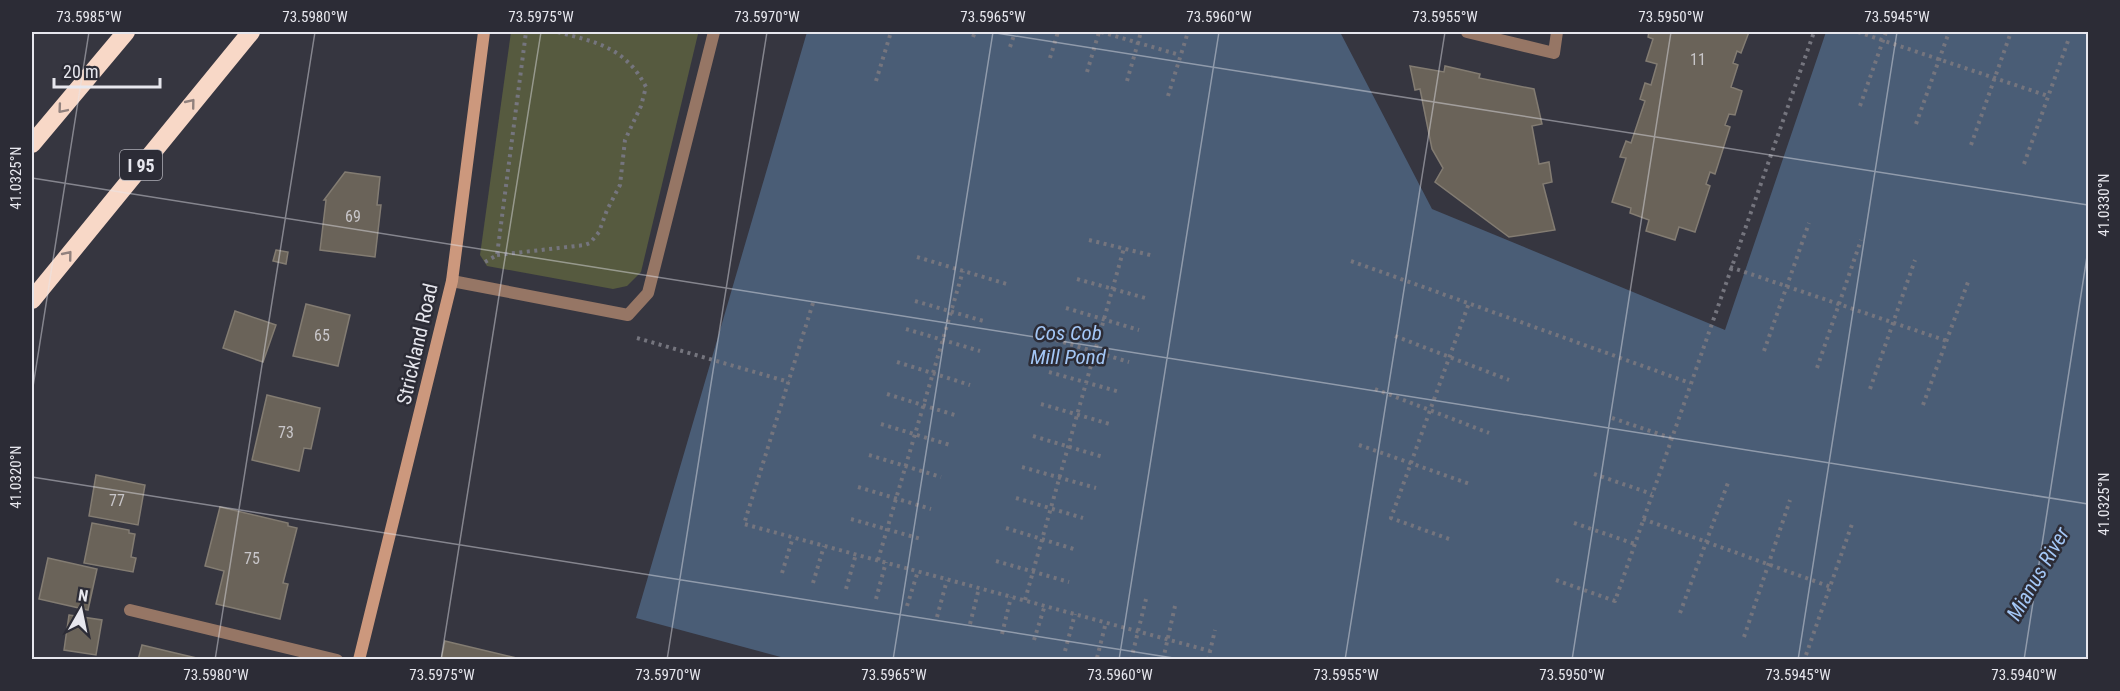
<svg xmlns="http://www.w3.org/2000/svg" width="2120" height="691" font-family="'Roboto Condensed',sans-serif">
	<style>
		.green { fill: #565a3f }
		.water { fill: #4a5d76 }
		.building { fill: #6a6359; stroke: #837c72; stroke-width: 1.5 }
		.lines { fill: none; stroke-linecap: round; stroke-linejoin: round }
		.path { stroke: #75757e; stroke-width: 4; stroke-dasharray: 3 4.5; stroke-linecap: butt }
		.service { stroke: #967665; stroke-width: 12 }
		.secondary { stroke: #cc987d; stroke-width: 12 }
		.motorway { stroke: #f8d8c7; stroke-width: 18 }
		.oneway { stroke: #92827e }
		.ticks { fill: none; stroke: #e7e7ee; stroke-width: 1.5; stroke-opacity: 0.45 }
		.labels { text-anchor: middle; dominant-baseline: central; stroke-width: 5; stroke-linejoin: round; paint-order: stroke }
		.number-label { font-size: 16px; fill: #c8c6c9 }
		.shield { fill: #2c2c36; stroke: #afafb7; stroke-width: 1.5 }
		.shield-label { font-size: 18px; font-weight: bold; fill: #e7e7ee }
		.street-label { font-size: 20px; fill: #e7e7ee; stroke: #2c2c36 }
		.water-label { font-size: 21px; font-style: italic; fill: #a4c7f6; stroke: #2c2c36 }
		.neatline { fill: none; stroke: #e7e7ee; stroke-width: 2 }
		.ticks-label { font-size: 15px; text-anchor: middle; fill: #e7e7ee }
	</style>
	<rect width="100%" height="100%" fill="#363640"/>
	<path class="green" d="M511 32H685L698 34 641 272 627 286 613 289 487 266 480 255Z"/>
	<path class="water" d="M807 32H1340L1432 209 1725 330 1826 32H2088V659L792 660 636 618Z"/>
	<path class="building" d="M1649 32H1749L1741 53 1737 51 1733 63 1738 65 1731 87 1742 91 1735 115 1729 114 1725 125 1730 127 1715 174 1710 172 1706 184 1710 186 1695 232 1679 227 1675 240 1646 231 1649 220 1630 213 1631 208 1612 202 1626 158 1620 157 1626 141 1631 143 1645 101 1640 99 1645 83 1651 85 1657 64 1646 61 1653 39 1648 37Z
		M1410 66 1444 72 1445 66 1480 74 1479 78 1534 89 1542 124 1532 126 1539 164 1549 162 1552 182 1543 184 1555 230 1509 237 1435 182 1443 168 1432 149 1420 89 1415 90Z
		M345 172 380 177 377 205H381L375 257 320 250 326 200H324Z
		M276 250 288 252 286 264 273 261Z
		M306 304 350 315 338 366 293 356Z
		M235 311 276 325 263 362 223 348Z
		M267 395 320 408 311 449 304 448 299 471 252 460Z
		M96 475 145 485 138 525 89 516Z
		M220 507 288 523V526L297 528 283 583 288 584 280 619 216 604 224 571 205 566Z
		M92 523 129 530V533L135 534 131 557 136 558 133 572 84 563Z
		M48 558 97 569 88 610 39 599Z
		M69 615 102 620 96 655 64 650Z
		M445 641 525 660H441Z
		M142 645 171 652 205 660H138Z"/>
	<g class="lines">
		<path class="path" d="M1101 32 1180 55
			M1858 32 2048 96
			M973 37 975 32
			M1010 47 1015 32
			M1050 58 1058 32
			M1087 72 1099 32
			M876 81 891 32
			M1127 81 1141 32
			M1168 96 1188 32
			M1860 106 1886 32
			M1916 124 1949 32
			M1971 145 2011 32
			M2024 164 2068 41
			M1089 240 1154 256
			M497 255 585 245 590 243 599 232 607 210 620 185 625 140 641 106 646 87C626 48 597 42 557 32
			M917 257 1010 285
			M1351 261 1690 383
			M485 262 497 255 526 32
			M1730 267 1947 341
			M1077 279 1149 299
			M915 301 987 322
			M813 303 744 524 1210 651
			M1066 308 1139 330
			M906 329 980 351
			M1395 336 1509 380
			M637 338 789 382
			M1056 340 1129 362
			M1764 351 1809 223
			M897 362 970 385
			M1817 368 1861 240
			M1049 372 1120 392
			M1375 389 1489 433
			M1870 389 1915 260
			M887 394 958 416
			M1041 404 1113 425
			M1923 405 1968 282
			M1612 418 1671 438
			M881 424 950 445
			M1033 436 1103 457
			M1359 445 1470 484
			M869 455 941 477
			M1022 467 1096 488
			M1594 474 1652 494
			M858 487 931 509
			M1016 498 1083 518
			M851 519 921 539
			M1643 519 1831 587
			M1574 523 1635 544
			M1006 528 1077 550
			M1449 539 1391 518 1469 303
			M878 560 963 271
			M996 561 1069 582
			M782 573 793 537
			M1556 580 1615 601 1814 32
			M813 583 824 546
			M846 589 856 554
			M876 599 886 562
			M1025 600 1124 248
			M907 606 918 571
			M1680 613 1729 480
			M937 617 947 580
			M970 624 979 588
			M1002 634 1011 597
			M1744 637 1790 500
			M1034 640 1045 605
			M1065 651 1075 614
			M1806 655 1852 524
			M1097 658 1106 622
			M1131 660 1146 599
			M1163 660 1175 606
			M1208 660 1215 630"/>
		<path class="service" d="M1467 32 1554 53 1557 32
			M452 281 628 315 648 293 714 32
			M130 610 337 660"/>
		<path class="secondary" d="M359 660 452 281 484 32"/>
		<path class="motorway" d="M32 144 126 32
			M32 300 251 32"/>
	</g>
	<defs><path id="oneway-chevron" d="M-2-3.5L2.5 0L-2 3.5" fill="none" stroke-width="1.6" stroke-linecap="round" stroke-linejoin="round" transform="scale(1.5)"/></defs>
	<g class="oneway">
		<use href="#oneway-chevron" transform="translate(191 103) rotate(-51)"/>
		<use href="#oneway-chevron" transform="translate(62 109) rotate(130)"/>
		<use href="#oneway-chevron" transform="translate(68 255) rotate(-51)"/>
	</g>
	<path class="ticks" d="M990 32 2088 205M32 178 2088 504M32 393 89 32M32 477 1186 660M215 660 315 32M441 660 541 32M667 660 767 32M893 660 993 32M1119 660 1219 32M1345 660 1445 32M1572 660 1671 32M1798 660 1897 32M2024 660 2088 250"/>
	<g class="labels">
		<g class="number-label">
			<text x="1698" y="59">11</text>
			<text x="353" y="216">69</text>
			<text x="322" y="335">65</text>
			<text x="286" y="432">73</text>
			<text x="117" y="500">77</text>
			<text x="252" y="558">75</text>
		</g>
		<rect class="shield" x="120" y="150" width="42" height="30" rx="4.5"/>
		<g class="shield-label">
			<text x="141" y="165">I 95</text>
		</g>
		<g class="street-label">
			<text transform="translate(417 344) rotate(-77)">Strickland Road</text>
		</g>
		<g class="water-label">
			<text x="1068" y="333">Cos Cob<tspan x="1068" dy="24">Mill Pond</tspan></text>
			<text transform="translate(2038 574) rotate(-60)">Mianus River</text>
		</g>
	</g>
	<rect width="2120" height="691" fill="none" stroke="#2c2c36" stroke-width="66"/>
	<g transform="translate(81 610) rotate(9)" stroke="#2c2c36" stroke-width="4.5" paint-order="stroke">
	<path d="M0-4.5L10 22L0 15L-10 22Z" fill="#e7e7ee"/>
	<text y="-9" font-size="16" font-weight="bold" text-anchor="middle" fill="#e7e7ee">N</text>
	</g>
	<path d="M54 78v9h106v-9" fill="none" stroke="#e7e7ee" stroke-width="3"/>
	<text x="63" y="78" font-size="18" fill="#e7e7ee" stroke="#2c2c36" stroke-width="4.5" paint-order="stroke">20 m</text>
	<rect x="33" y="33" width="2054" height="625" class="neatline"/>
	<g class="ticks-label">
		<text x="89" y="22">73.5985°W</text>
		<text x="315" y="22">73.5980°W</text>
		<text x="541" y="22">73.5975°W</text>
		<text x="767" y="22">73.5970°W</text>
		<text x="993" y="22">73.5965°W</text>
		<text x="1219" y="22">73.5960°W</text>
		<text x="1445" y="22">73.5955°W</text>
		<text x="1671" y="22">73.5950°W</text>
		<text x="1897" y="22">73.5945°W</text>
		<text transform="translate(16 178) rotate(-90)" y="5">41.0325°N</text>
		<text transform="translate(2104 205) rotate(-90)" y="5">41.0330°N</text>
		<text transform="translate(16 477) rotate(-90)" y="5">41.0320°N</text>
		<text transform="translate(2104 504) rotate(-90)" y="5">41.0325°N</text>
		<text x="216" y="680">73.5980°W</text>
		<text x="442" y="680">73.5975°W</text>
		<text x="668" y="680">73.5970°W</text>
		<text x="894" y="680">73.5965°W</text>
		<text x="1120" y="680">73.5960°W</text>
		<text x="1346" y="680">73.5955°W</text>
		<text x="1572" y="680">73.5950°W</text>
		<text x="1798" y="680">73.5945°W</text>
		<text x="2024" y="680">73.5940°W</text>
	</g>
</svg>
